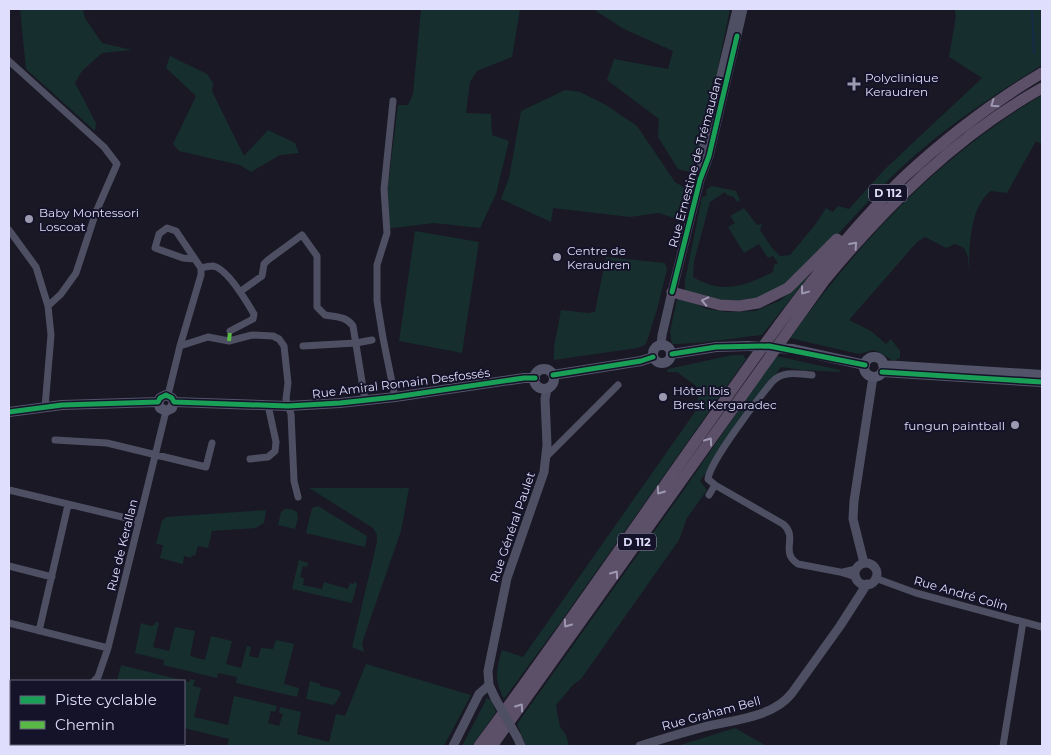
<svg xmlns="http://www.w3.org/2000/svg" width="1051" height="755" font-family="Montserrat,sans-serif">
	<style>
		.green { fill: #172e2e }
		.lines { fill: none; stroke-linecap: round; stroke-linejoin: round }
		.stream { stroke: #142b48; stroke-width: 2 }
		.minor { stroke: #4f4f64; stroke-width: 7 }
		.tertiary { stroke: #4f4f64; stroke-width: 9 }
		.secondary { stroke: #535469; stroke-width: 10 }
		.trunk { stroke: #5b5067; stroke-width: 11 }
		.tertiary-bridge { stroke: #4f4f64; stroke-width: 9 }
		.secondary-bridge { stroke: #535469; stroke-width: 10 }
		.quiet { stroke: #58b947; stroke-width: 4; stroke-dasharray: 8 4; stroke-linecap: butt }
		.cycleway-casing { stroke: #151329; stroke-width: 8 }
		.cycleway { stroke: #1a9f57; stroke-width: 5 }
		.oneway { stroke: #9d97b2 }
		.poi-dot { fill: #9a99b0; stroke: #151329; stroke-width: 2 }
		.labels { text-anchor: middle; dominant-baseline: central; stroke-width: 4; stroke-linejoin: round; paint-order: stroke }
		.shield { fill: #151329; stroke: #a2a1bd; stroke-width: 1 }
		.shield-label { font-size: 11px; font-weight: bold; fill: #dfdefc }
		.poi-label { font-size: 12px; fill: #dfdefc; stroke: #151329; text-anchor: start }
		.street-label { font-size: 12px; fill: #dfdefc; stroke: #151329 }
	</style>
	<rect width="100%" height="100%" fill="#191824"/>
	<path class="green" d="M20 9H83L85 18 102 43 132 50 102 53 82 71 75 83 96 123 95 131 26 69Z
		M421 9H520L512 57 477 71 470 82 466 113 491 114 492 135 509 141 496 194 480 228 434 223 385 229 383 187 389 177 398 105H408L413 94Z
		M593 9H730L712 97 693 173 678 169 658 137 659 119 607 80 614 59 668 69 673 51 622 28Z
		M954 9H1042V65C994 95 946 126 904 165 871 196 842 232 809 263 795 276 782 290 763 297 737 306 710 299 685 291V281L702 197 706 196 707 189 712 186 736 191 740 200 737 202 734 197 727 195 725 192 710 202 694 261 693 277C723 295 744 286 773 272L774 265 778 263 773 256 768 258 759 244 744 253 728 227 735 223 730 216 744 208 757 225 762 224 760 230 772 248 780 256 790 255 815 225 826 208 833 212 838 206 849 209 884 170 982 78 949 57 956 16Z
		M170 56 207 74 213 83 212 91 244 156 268 130 295 143 299 153 280 155 251 172 240 165 179 151 173 144 196 96 166 68Z
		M565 90 580 92 606 105 637 126 675 182 685 188 677 219 659 213 630 217 553 208 551 222 501 199 509 178 521 111Z
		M1042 95V144L1036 141 1007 193 991 191C969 207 970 248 968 272V257L964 248 955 244 946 248 925 237 917 242 849 320 871 331 886 344 891 339 900 351V358L893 361 879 352 873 350 859 354 790 338C862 239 937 158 1042 95Z
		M415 231 479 242 462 353 399 341Z
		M606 257 665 263 667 269 658 306 647 341 645 345 637 348 554 360V347L561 310 588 313 595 312Z
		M807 275 809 276 762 335C732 338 702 344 672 344L670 332 677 299 681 298 707 309 727 312 755 311 781 300Z
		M732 355H743L746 359 562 620 504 699C494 679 496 671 502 650L523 657 697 409 698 398 696 386 677 372H667L668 369Z
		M776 356 840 370V372L803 370 781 367 700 481 707 490 687 518 679 540 581 679 573 685 556 705 560 727 566 735 569 746H526L517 724 683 491Z
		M309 488H409L401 531 362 643 364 652 352 647 377 542V535L373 528Z
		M318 506 367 536 365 547 306 533 312 508Z
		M285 509H291L297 512 298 518 295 529 278 525 281 512Z
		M266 510 264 523 256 528 212 531 208 548 198 546 195 556 192 555 191 558 184 556 183 564 160 558 163 545 156 544 162 521 166 517Z
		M299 560 308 563 307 567 303 566 300 577 304 578 303 585 322 589 324 582 348 589 350 583 354 584 355 581 357 584 352 603 292 589Z
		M156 622 159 623 153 647 169 651 175 627 195 631 190 656 205 660 211 636 232 641 226 664 241 668 247 646 251 647 249 656 258 658 261 648 273 649 276 640 294 644 284 684 299 688 297 697 236 683 237 677 218 673 217 678 163 665 164 660 135 653 141 623 151 626 154 625Z
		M366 664 471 695 444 746H227L229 739 184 728V681H117L121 665 189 682 191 679 195 680 193 686 201 688 194 717 228 725 234 696 277 706 275 712 271 711 268 723 279 726 283 714 279 713 280 707 301 712 297 734 329 742 336 714 345 716Z
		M310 681 320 684V686L339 690 341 694 334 705 306 699Z
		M487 698 492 701 496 712 472 746H462Z
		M735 728 766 746H677Z
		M54 744H164L163 746H54Z"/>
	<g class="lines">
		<path class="stream" d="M1032 9 1034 53"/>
		<path class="minor" d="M9 61 104 147 117 164 96 212 76 273 61 294 48 306
			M393 101 384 189 387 233 377 265V301L383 338 395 397
			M9 230 36 267 48 306 51 335 45 407
			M201 268C205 267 209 266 213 266 227 268 247 302 254 314L253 319 230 331
			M241 291 262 276 264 264 268 260 302 235 317 256V307L325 315C336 317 346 316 353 326L365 400
			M180 346 208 337 229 341 252 335 273 336 279 339 284 346 285 355 288 383 286 399 291 414 294 481 298 497
			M303 346 356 343 372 340
			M168 395 180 346 201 275V268L176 231 167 228 159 234 155 248 183 258 194 259
			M55 440 107 443 206 467 212 443
			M546 457 618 385
			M250 459 268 457 275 451 276 442 268 405
			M715 485 708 479C710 461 758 399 772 382 783 370 797 374 812 375
			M9 490 139 521
			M709 495 715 485 783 524C799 537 779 552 798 564L840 572 856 577
			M9 566 52 577
			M843 572 856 569
			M875 578 916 593 1042 627
			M9 623 108 648
			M39 631 68 505
			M94 681 98 677 108 648 166 411
			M9 700 11 701
			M9 736 11 737
			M27 744 33 746
			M1003 746 1023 622"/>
		<path class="tertiary" d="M701 169 702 154 737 9
			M661 345 662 335 672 292 700 180 709 156 743 9
			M864 563 853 519 854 501 873 377
			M855 574a11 11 0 1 1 22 0a11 11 0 1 1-22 0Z
			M495 698 489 685 488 671 507 578 544 472 547 445 545 399 547 389
			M517 737 521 746
			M453 746 479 694 489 685
			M640 746C661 739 682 733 704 727 732 720 773 718 792 693L840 626 867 584"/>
		<path class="secondary" d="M653 354a9 9 0 1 1 18 0a9 9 0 1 1-18 0Z
			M792 349 865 365
			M672 354 716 347 748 346
			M864 367a10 10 0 1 1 20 0a10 10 0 1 1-20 0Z
			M883 365 1042 375
			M534 379a10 10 0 1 1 20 0a10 10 0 1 1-20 0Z
			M882 372 1042 382
			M553 375 641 361 653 357
			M158 402 160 408 166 411 172 408 174 402
			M158 402 160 398 166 395 172 398 174 402
			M174 402 288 406 340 403 395 397 524 378H535
			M9 412 62 405 158 402"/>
		<path class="trunk" d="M672 292 720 305 739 306 758 303 788 288 837 239
			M479 746C554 645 625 541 698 438 752 362 804 285 867 216 879 203 891 189 904 177 946 138 993 102 1042 73
			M492 746 824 281C886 206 956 136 1042 88"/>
		<path class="tertiary-bridge" d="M495 698 517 737"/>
		<path class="secondary-bridge" d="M748 346 792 349"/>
		<path class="quiet" d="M229 341 230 331"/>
		<defs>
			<path id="cycleway" d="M672 292 700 180 709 156 737 36
				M672 354 716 347 769 346 865 365
				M882 372 1042 382
				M553 375 641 361 653 357
				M9 412 62 405 158 402 160 398 166 395 172 398 174 402 288 406 340 403 395 397 524 378H535"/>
		</defs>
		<use href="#cycleway" class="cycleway-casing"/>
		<use href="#cycleway" class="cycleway"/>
	</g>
	<defs><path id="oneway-chevron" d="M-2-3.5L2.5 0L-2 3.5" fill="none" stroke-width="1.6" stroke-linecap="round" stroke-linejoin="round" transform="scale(1.25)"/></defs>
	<g class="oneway">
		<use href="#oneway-chevron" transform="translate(994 104) rotate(145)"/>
		<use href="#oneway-chevron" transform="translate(854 245) rotate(-48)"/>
		<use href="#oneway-chevron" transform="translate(804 291) rotate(127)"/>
		<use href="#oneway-chevron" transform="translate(705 301) rotate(-167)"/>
		<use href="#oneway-chevron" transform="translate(709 441) rotate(-55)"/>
		<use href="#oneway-chevron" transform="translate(660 491) rotate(125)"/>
		<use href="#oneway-chevron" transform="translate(615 574) rotate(-55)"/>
		<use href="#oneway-chevron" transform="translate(567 624) rotate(125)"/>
		<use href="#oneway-chevron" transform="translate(520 707) rotate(-55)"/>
	</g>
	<g class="poi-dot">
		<path d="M851.5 76.5h5v5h5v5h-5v5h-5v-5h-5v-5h5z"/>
		<circle cx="29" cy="219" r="5"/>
		<circle cx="557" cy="257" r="5"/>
		<circle cx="663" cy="397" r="5"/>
		<circle cx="1015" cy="425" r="5"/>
	</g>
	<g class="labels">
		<g class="shield">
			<rect x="869" y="184.5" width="38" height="17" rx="4"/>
			<rect x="618" y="533.5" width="38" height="17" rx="4"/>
		</g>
		<g class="shield-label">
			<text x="888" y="193">D 112</text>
			<text x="637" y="542">D 112</text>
		</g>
		<g class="poi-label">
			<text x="865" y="77">Polyclinique<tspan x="865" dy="14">Keraudren</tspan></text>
			<text x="39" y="212">Baby Montessori<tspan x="39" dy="14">Loscoat</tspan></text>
			<text x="567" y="250">Centre de<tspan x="567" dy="14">Keraudren</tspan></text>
			<text x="673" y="390">Hôtel Ibis<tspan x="673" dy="14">Brest Kergaradec</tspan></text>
			<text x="1005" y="425" text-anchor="end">fungun paintball</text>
		</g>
		<g class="street-label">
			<text transform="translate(695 162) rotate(-75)">Rue Ernestine de Trémaudan</text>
			<text transform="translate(401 383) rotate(-7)">Rue Amiral Romain Desfossés</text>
			<text transform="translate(512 527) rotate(-71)">Rue Général Paulet</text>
			<text transform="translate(122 545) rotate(-76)">Rue de Kerallan</text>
			<text transform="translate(961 593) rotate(16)">Rue André Colin</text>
			<text transform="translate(711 713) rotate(-15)">Rue Graham Bell</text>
		</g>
	</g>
	<rect width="1051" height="755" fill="none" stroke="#dfdefc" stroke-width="20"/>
	<rect x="10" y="680" width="175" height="65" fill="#151329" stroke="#66647d"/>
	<rect x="20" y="696" width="25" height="8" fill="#1a9f57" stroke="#66647d"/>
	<text x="55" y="705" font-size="15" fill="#dfdefc">Piste cyclable</text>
	<rect x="20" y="721" width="25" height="8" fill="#58b947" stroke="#66647d"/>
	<text x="55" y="730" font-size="15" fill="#dfdefc">Chemin</text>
</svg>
